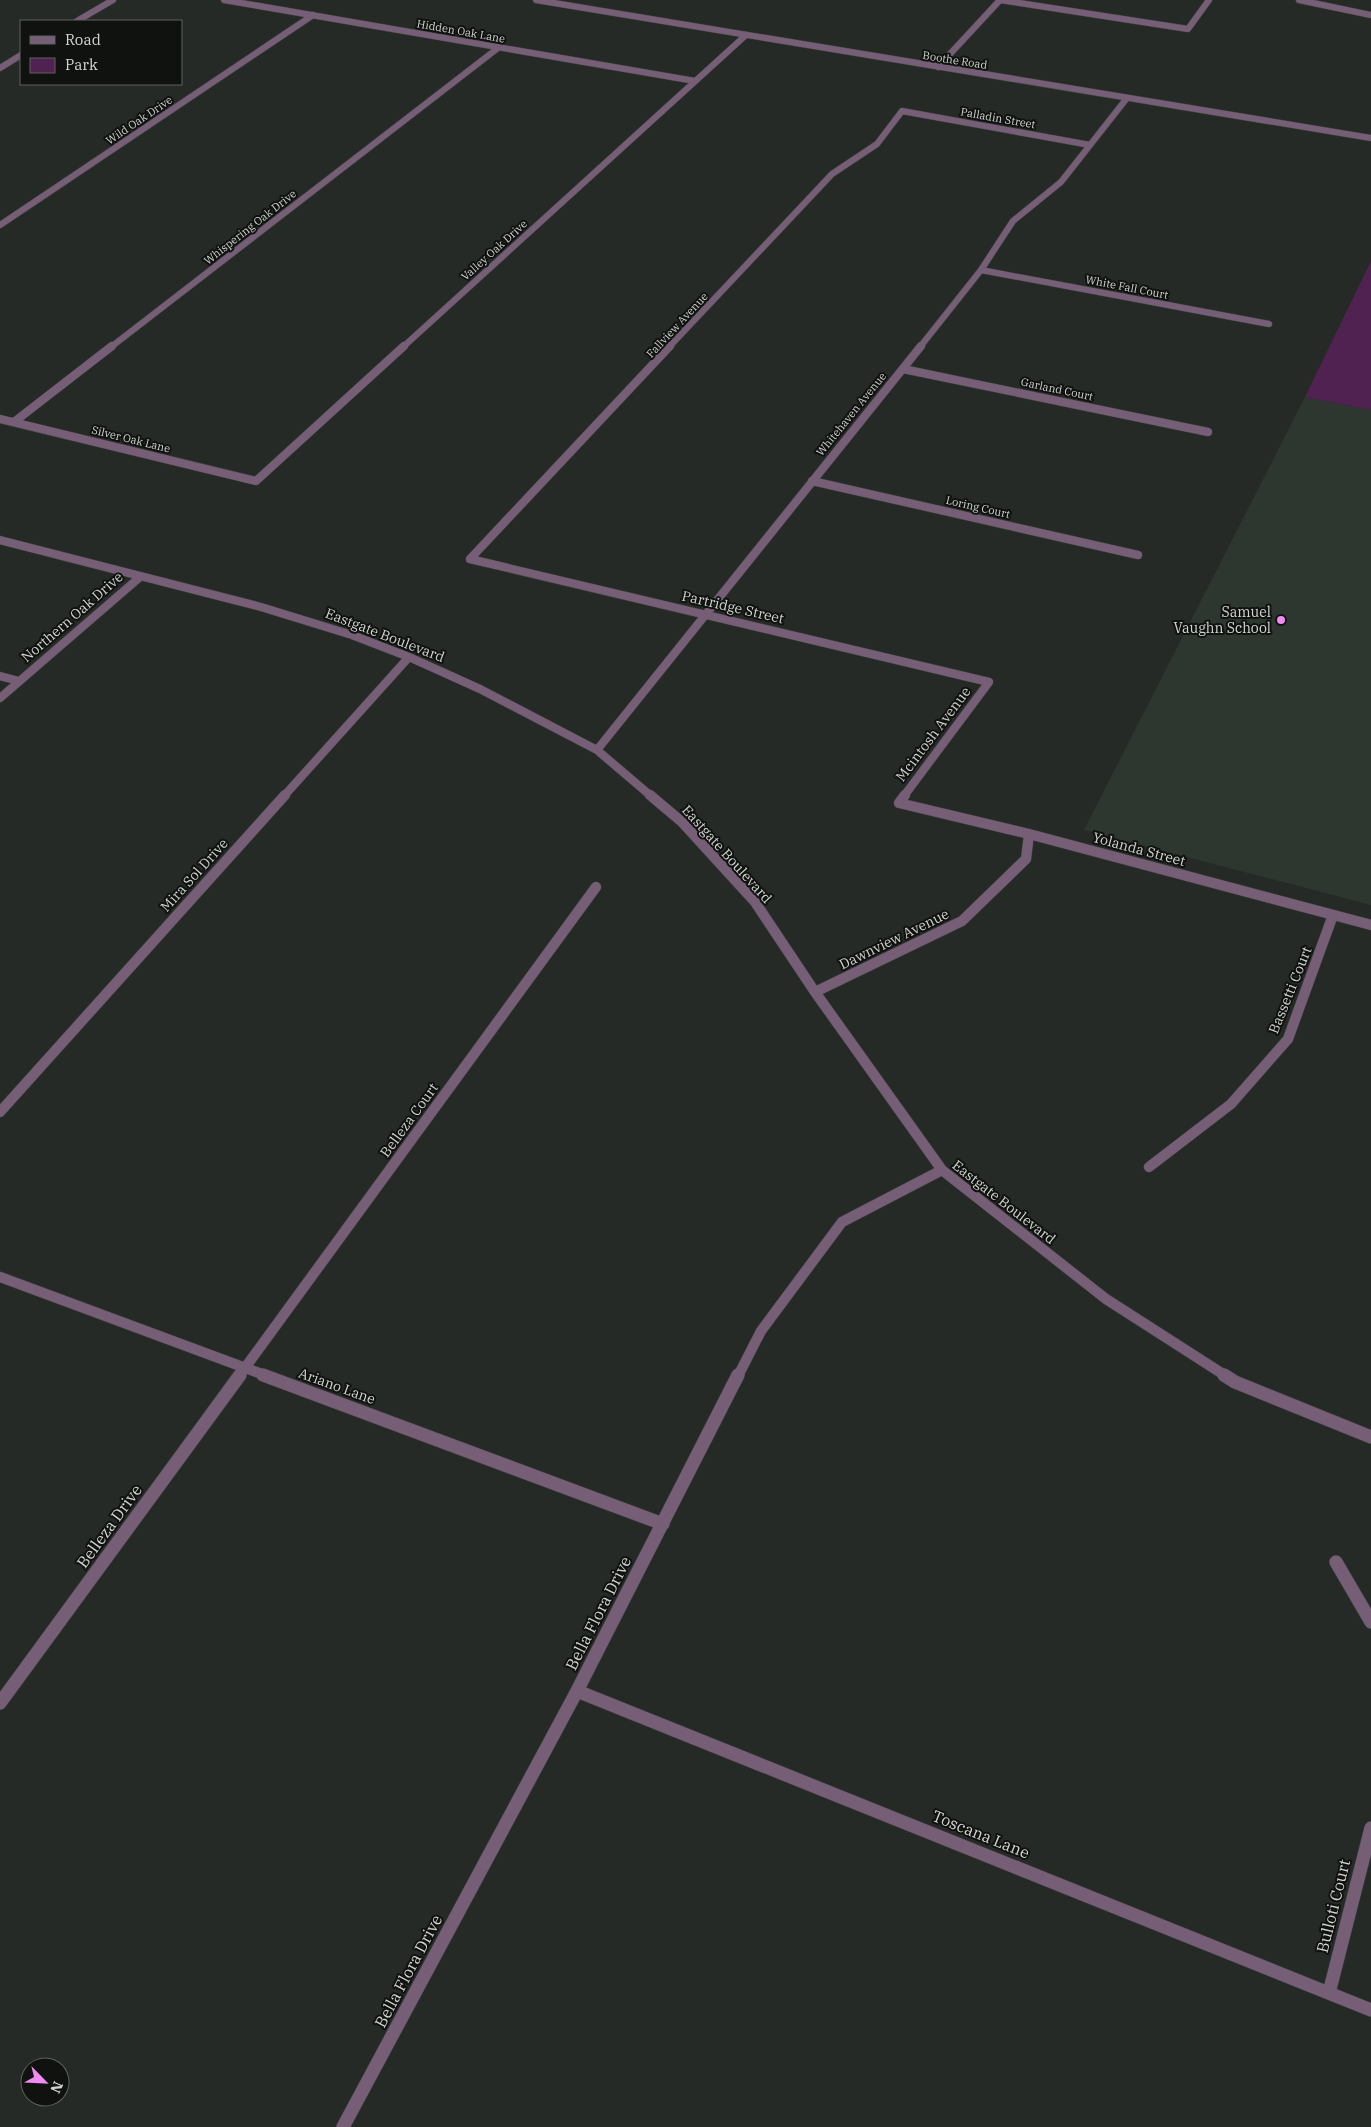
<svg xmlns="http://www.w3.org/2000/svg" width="1371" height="2127" font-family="'IBM Plex Serif',serif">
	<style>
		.built { fill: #2d362f }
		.green { fill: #502251 }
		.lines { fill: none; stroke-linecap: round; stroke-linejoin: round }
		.street-far3-casing { stroke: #424542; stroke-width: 7 }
		.street-far2-casing { stroke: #424542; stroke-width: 9 }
		.street-far1-casing { stroke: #424542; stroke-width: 11 }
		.street-casing { stroke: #424542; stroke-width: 14 }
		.street-far3 { stroke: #765f76; stroke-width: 6 }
		.street-far2 { stroke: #765f76; stroke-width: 8 }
		.street-far1 { stroke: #765f76; stroke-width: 10 }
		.street { stroke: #765f76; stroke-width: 13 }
		.poi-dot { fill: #f28af3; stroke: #101210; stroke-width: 2 }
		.labels { text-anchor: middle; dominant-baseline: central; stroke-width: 4; stroke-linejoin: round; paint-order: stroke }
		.far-street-label { font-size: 11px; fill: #d2d4d2; stroke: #101210 }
		.street-label { font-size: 14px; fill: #d2d4d2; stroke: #101210 }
		.poi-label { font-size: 14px; fill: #d2d4d2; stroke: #101210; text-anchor: end }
		.near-street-label { font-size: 16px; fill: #d2d4d2; stroke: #101210 }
	</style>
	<rect width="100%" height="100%" fill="#262a26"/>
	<path class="built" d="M1305 397 1371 410V905L1084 830Z"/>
	<path class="green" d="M1371 261V410L1305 397Z"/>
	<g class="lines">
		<defs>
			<path id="street-far3" d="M224 0 695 81
				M536 0 1371 138
				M1000 0 1188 29 1209 0
				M1299 0 1371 15
				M77 21 113 0
				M938 67 1000 0
				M0 68 21 55
				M0 225 313 15
				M981 270 1269 324
				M111 347 498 48
				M403 347 746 35
				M669 347 832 174 877 144 902 111 1090 145
				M920 347 981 270 1013 221 1061 182 1127 98"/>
			<path id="street-far2" d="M903 369 1208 432
				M0 419 256 481 404 346
				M14 422 112 346
				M812 481 1138 555
				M0 540 261 607 352 635 409 657 480 689 597 750 651 796
				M470 559 989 682 904 796
				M470 559 670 346
				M0 676 19 681
				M0 698 140 577
				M597 750 921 346
				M284 796 409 657"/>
			<path id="street-far1" d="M650 795 682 822 755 902 815 992 942 1170 1106 1299 1226 1376
				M905 795 899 803 1029 834 1371 925
				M815 992 962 921 1026 859 1029 834
				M0 1112 285 795
				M1149 1167 1231 1104 1288 1039 1333 915
				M0 1277 267 1376
				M239 1376 596 887
				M738 1376 761 1331 842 1222 942 1170"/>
			<path id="street" d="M263 1375 663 1524
				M1224 1375 1235 1382 1371 1437
				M1336 1562 1371 1622
				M577 1691 1371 2010
				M0 1703 240 1375
				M1329 1993 1371 1828
				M343 2127 577 1691 738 1375"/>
		</defs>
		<use href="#street-far3" class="street-far3-casing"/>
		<use href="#street-far2" class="street-far2-casing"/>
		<use href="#street-far1" class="street-far1-casing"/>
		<use href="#street" class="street-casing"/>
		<use href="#street-far3" class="street-far3"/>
		<use href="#street-far2" class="street-far2"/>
		<use href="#street-far1" class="street-far1"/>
		<use href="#street" class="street"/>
	</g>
	<circle class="poi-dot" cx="1281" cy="620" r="5"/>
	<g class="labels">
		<g class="far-street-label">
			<text transform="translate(461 31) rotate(10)">Hidden Oak Lane</text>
			<text transform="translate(955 60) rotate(9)">Boothe Road</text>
			<text transform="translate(998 118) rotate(10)">Palladin Street</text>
			<text transform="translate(139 120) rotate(-34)">Wild Oak Drive</text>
			<text transform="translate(250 227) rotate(-38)">Whispering Oak Drive</text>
			<text transform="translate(494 250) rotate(-42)">Valley Oak Drive</text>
			<text transform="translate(1127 287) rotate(11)">White Fall Court</text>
			<text transform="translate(677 325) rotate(-47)">Fallview Avenue</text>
			<text transform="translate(1057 389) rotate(12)">Garland Court</text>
			<text transform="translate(851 414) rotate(-51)">Whitehaven Avenue</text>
			<text transform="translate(131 439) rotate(14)">Silver Oak Lane</text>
			<text transform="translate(978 507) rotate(13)">Loring Court</text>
		</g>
		<g class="street-label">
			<text transform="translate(733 607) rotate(13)">Partridge Street</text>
			<text transform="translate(72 617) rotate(-41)">Northern Oak Drive</text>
			<text transform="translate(385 635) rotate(21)">Eastgate Boulevard</text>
			<text transform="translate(933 734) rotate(-53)">Mcintosh Avenue</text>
			<text transform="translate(1139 849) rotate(15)">Yolanda Street</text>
			<text transform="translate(727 854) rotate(48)">Eastgate Boulevard</text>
			<text transform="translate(194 875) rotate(-48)">Mira Sol Drive</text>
			<text transform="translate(894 939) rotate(-26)">Dawnview Avenue</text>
			<text transform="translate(1290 990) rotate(-68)">Bassetti Court</text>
			<text transform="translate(409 1120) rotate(-54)">Belleza Court</text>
			<text transform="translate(1004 1202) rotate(38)">Eastgate Boulevard</text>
			<text transform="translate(337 1386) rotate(20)">Ariano Lane</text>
		</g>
		<g class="poi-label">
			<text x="1271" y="612">Samuel<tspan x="1271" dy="16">Vaughn School</tspan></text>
		</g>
		<g class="near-street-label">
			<text transform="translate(109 1526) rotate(-54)">Belleza Drive</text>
			<text transform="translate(598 1613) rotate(-63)">Bella Flora Drive</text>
			<text transform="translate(981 1834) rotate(22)">Toscana Lane</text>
			<text transform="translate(1333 1906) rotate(-76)">Bulloti Court</text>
			<text transform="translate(408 1971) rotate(-62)">Bella Flora Drive</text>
		</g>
	</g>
	<rect x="20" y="20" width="162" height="65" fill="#101210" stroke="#5e605e"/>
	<rect x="30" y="36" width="25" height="8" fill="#765f76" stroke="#5e605e"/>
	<text x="65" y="45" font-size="15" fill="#d2d4d2">Road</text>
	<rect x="30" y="58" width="25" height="15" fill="#502251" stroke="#5e605e"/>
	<text x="65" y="70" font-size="15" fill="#d2d4d2">Park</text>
	<g transform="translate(45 2082) rotate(114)"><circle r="24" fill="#101210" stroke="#5e605e"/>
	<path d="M0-4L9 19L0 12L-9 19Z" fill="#f28af3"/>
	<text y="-8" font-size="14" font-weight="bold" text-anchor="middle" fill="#d2d4d2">N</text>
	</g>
</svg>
